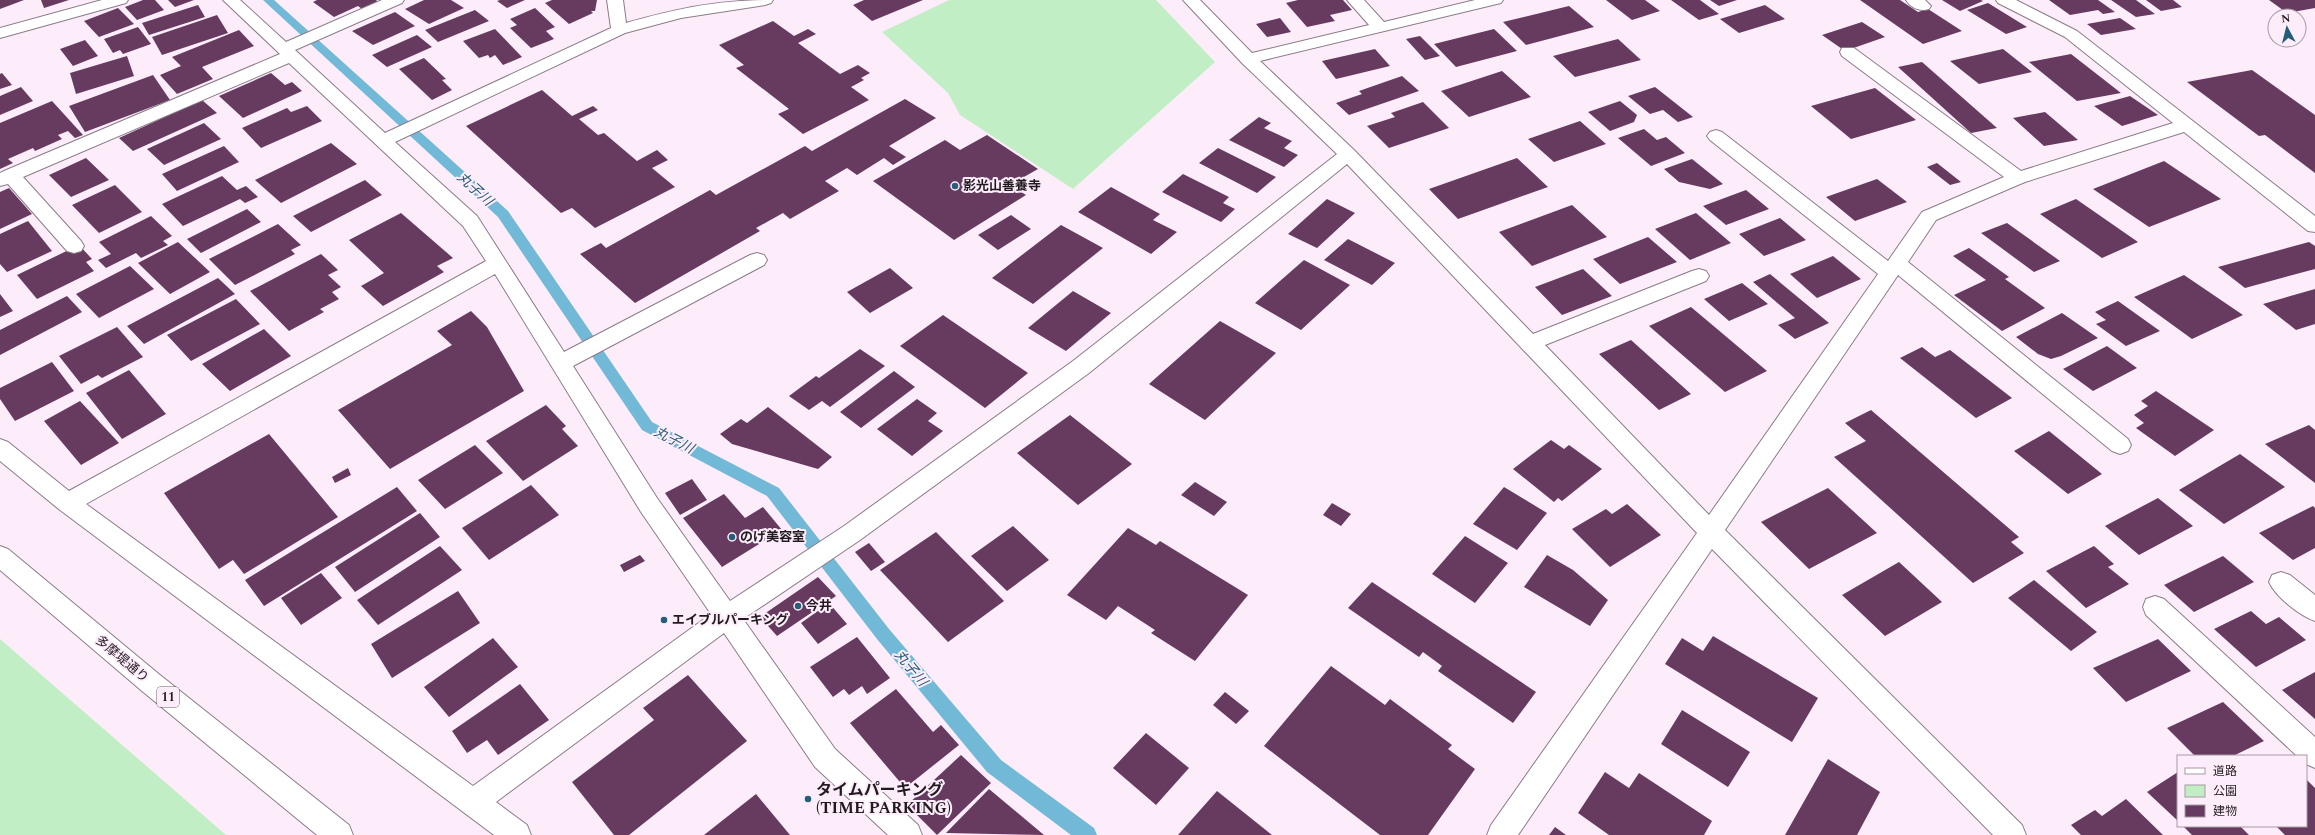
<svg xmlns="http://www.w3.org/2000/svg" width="2315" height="835" font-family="Spectral,'Noto Sans JP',serif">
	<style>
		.green { fill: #c2eec5 }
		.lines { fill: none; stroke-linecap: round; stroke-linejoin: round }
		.stream { fill: #72b9d7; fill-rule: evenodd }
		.building { fill: #673a5f }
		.minor-casing { stroke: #8a7c88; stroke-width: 2 }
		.major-casing { stroke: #8a7c88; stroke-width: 2 }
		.minor { fill: #fff; fill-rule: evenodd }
		.major { fill: #fff; fill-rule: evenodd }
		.poi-dot { fill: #255e78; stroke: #fdedfb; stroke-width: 1.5 }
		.labels { text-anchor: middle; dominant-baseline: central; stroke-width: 4; stroke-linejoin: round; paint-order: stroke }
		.shield { fill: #fdedfb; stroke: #635a62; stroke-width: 1 }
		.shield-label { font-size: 12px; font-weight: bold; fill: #211b20 }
		.poi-label { font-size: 13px; font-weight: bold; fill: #211b20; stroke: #fdedfb; text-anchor: start }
		.street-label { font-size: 13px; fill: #211b20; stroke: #fdedfb }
		.water-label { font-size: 14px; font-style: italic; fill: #245c72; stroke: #fdedfb }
		.near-poi-label { font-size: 16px; font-weight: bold; fill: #211b20; stroke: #fdedfb; text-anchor: start }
	</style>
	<rect width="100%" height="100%" fill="#fdedfb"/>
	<path class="green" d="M949 0H1156L1215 62 1073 189 960 115 948 93 882 32Z
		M0 639 226 835H0Z"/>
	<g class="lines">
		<path class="stream" d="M263 0H274L508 211 652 422 779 488 889 629 1001 760 1094 828 1097 835H1071L987 772 877 639 767 496 642 430 498 217Z"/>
	</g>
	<path class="building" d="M0 0H24L0 9Z
		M41 0H69L44 8Z
		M143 0H155L164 10 137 20 125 7Z
		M168 0H194L175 7Z
		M317 0H376L378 2 362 9 358 6 334 17 313 2Z
		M424 0H451L464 8 429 24 405 9Z
		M500 0H525L507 8 497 1Z
		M552 0H597L595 11H591L593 13 569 24 545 3Z
		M864 0H923L872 21 853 5Z
		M1298 0H1343L1352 10 1330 15 1335 21 1307 27 1286 3Z
		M1606 0H1645L1660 11 1632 20Z
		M1671 0H1700L1719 14 1699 20Z
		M1710 0H1737L1719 6Z
		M1860 0H1900L1918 12 1928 9 1962 31 1923 44Z
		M1942 0H1981L1983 1 1960 11Z
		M2049 0H2098L2115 12 2103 14 2098 10 2070 15Z
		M2111 0H2136L2155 14 2136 17Z
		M2146 0H2173L2182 7 2161 11Z
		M2269 0H2315V8L2287 13Z
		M1988 3 2027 27 2006 34 1967 10Z
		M198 5 205 17 149 35 142 23Z
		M1765 5 1785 19 1739 33 1720 19Z
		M1569 6 1594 27 1526 45 1503 22Z
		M118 8 134 24 99 37 84 21Z
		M535 8 555 27 546 31 554 39 531 48 510 28 517 25 510 19Z
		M475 10 489 21 438 42 425 30Z
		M395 12 415 26 373 45 352 31Z
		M217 15 228 33 162 55 152 37Z
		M1280 18 1291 32 1267 37 1256 24Z
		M2120 18 2136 29 2101 35 2087 24Z
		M773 21 794 36 808 29 816 34 798 43 840 74 858 65 870 73 861 78 864 80 851 87 869 100 803 134 778 114 789 109 736 68 744 65 719 45Z
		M1862 22 1885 37 1845 51 1822 35Z
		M138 27 151 44 123 54 120 50 113 53 104 39Z
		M495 29 522 57 503 65 495 55 490 58 488 55 479 58 463 41Z
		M1494 29 1517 51 1456 67 1434 44Z
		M239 30 254 46 202 67 213 79 177 94 160 75 181 66 172 57Z
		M417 35 432 47 387 67 372 55Z
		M1420 36 1440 56 1425 60 1406 39Z
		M1618 39 1641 60 1575 77 1553 56Z
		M85 40 98 56 73 66 60 49Z
		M1375 49 1390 66 1336 79 1322 61Z
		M2003 49 2032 72 1979 84 1950 61Z
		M2071 54 2121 93 2077 101 2029 62Z
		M127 56 134 76 76 94 70 73Z
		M424 58 446 79 442 80 452 90 432 100 399 69Z
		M1922 62 1997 128 1971 133 1898 67Z
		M2252 70 2315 115V173L2265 135 2259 136 2187 82Z
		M1502 71 1531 97 1469 117 1441 91Z
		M2 73 12 85 0 89V74Z
		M271 73 285 85 292 82 302 91 243 118 219 96Z
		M153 75 170 100 85 132 69 106Z
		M1402 76 1419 91 1349 115 1336 103 1362 94 1359 91Z
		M21 87 33 101 0 115V96Z
		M1655 87 1693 117 1678 122 1663 110 1650 114 1628 96Z
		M1875 88 1916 120 1851 139 1811 106Z
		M542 90 572 116 593 106 598 110 579 119 598 135 604 133 637 161 657 150 668 160 652 168 675 187 595 228 572 208 561 213 466 126Z
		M2130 96 2158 115 2122 126 2094 106Z
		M905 99 936 118 889 146 906 157 893 165 884 158 857 175 847 168 825 181 839 191 790 219 783 213 756 228 760 231 635 303 580 254 601 243 606 248 710 190 716 195 805 146 812 151Z
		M202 100 217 113 133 151 119 138Z
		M52 101 83 135 75 138 68 131 58 135 62 139 35 151 33 148 8 159 13 163 0 169V123Z
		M1620 101 1637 115 1634 122 1610 131 1588 112Z
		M1423 102 1449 128 1389 148 1367 126 1395 117 1391 113Z
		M307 106 322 121 261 148 242 128 287 108 291 112Z
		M2045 112 2078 140 2044 146 2013 118Z
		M1259 117 1271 123 1264 128 1292 141 1284 148 1298 155 1284 167 1229 140Z
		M1580 121 1606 144 1554 162 1528 139Z
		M204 123 221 139 164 165 147 149Z
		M1644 129 1657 140 1666 137 1685 153 1651 166 1618 138Z
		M987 135 1038 169 1010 185 1026 195 954 240 873 181 945 140 960 150Z
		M331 143 357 164 281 203 255 180Z
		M224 146 239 162 177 191 162 174Z
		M1218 148 1276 177 1257 193 1199 163Z
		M86 158 109 180 71 197 49 175Z
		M1517 158 1548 187 1458 219 1429 189Z
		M1692 159 1723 184 1710 189 1679 182 1664 169Z
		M2164 161 2221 199 2149 227 2093 189Z
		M1937 163 1961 182 1950 185 1927 167Z
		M1183 174 1229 197 1223 203 1235 209 1221 222 1162 192Z
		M222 176 237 190 246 186 258 197 245 203 240 199 183 226 162 204Z
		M1877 179 1907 202 1855 221 1826 197Z
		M365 180 382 195 311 232 293 216Z
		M115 185 142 212 99 233 72 205Z
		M1111 187 1160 214 1153 220 1177 232 1151 254 1078 212Z
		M9 188 32 214 0 229V192Z
		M1746 190 1769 209 1726 225 1703 206Z
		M1327 199 1355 213 1317 248 1288 234Z
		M2076 199 2138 242 2102 258 2040 214Z
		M1572 205 1607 237 1532 266 1499 232Z
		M247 209 261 222 201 253 187 239Z
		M401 213 453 258 437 266 444 272 383 306 361 286 384 273 349 240Z
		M1696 213 1731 243 1690 260 1655 229Z
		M1011 215 1031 229 998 250 978 235Z
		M151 216 172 236 163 241 168 245 141 258 136 253 106 268 98 260 111 254 99 242Z
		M1780 218 1806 240 1764 256 1739 234Z
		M28 221 52 251 7 272 0 264V234Z
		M2007 223 2060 261 2034 272 1981 233Z
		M278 224 301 245 291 250 295 254 235 285 209 259Z
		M1061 225 1103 248 1033 304 992 278Z
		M1648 237 1677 262 1620 284 1593 259Z
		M1348 239 1395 263 1372 285 1324 260Z
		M178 242 210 272 170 294 138 263Z
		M2309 242 2315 246V269L2245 288 2218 267Z
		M79 245 92 259 86 262 94 271 37 299 17 275Z
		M1969 248 2009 277 2005 279 2045 308 2002 331 1954 295 1986 280 1953 256Z
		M321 254 338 270 328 275 341 287 332 292 339 299 320 309 324 312 289 331 250 291Z
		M1833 256 1861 279 1817 298 1790 274Z
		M1304 260 1350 285 1301 330 1255 303Z
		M130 266 154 289 99 318 76 294Z
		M890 268 913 288 870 313 847 292Z
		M1583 269 1612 296 1562 315 1535 287Z
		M1770 274 1829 323 1795 339 1778 325 1795 318 1753 282Z
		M2184 275 2243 315 2192 339 2134 297Z
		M218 278 235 294 144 344 127 326Z
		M1742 283 1768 304 1729 321 1704 299Z
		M2315 289V324L2296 330 2263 304Z
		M1073 291 1111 313 1066 351 1028 328Z
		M0 294 13 311 0 317Z
		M67 296 82 312 0 355V330Z
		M236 299 260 324 191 361 167 335Z
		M2118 301 2160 331 2126 346 2096 324 2106 320 2095 312Z
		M1691 307 1767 371 1725 392 1649 326Z
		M471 311 487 327 524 391 390 469 338 410 452 345 437 331Z
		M2062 313 2098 338 2061 356 2051 359 2038 354 2016 337Z
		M943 315 1028 373 985 408 900 346Z
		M1220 321 1276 353 1205 420 1149 384Z
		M117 327 143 357 102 378 98 375 81 384 59 356Z
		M264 329 291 356 230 391 202 364Z
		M1631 340 1691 394 1659 410 1599 354Z
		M2107 346 2137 368 2093 391 2063 369Z
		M1922 347 1935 357 1950 350 2012 398 1976 418 1900 358Z
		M860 349 885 366 830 407 822 401 809 410 789 396 816 376 819 378Z
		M52 362 74 391 15 421 0 399V388Z
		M129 370 166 414 122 439 86 393Z
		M894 371 915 387 861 428 840 412Z
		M2156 391 2214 430 2175 456 2136 428 2144 423 2134 415 2148 406 2141 401Z
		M917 399 937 413 928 421 943 431 912 456 877 429Z
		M80 401 119 443 81 465 44 421Z
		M546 405 566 426 562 429 578 446 523 481 486 441Z
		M768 407 832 457 818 469 732 444 720 434 741 419 747 423Z
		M1871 410 2019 537 2011 542 2024 553 1973 583 1834 457 1866 441 1845 423Z
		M1070 415 1132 464 1078 505 1017 453Z
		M2309 425 2315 430V483L2265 444Z
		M2049 431 2102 474 2068 494 2014 451Z
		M269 434 338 517 244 574 233 560 219 569 164 493Z
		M1551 440 1564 449 1569 445 1602 469 1562 501 1558 498 1554 502 1513 469Z
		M475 445 503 473 445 509 418 480Z
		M2240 454 2285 487 2224 524 2179 490Z
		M348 468 351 475 335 483 332 477Z
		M692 479 707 500 680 515 665 493Z
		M1195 482 1227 502 1214 516 1181 495Z
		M531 485 559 515 489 560 462 528Z
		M397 487 417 511 264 606 245 580Z
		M1504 487 1547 513 1517 550 1473 524Z
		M1828 488 1877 533 1809 569 1761 522Z
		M724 494 745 518 763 507 782 530 722 567 683 518Z
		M2158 498 2193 526 2139 555 2105 526Z
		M1332 503 1351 514 1341 526 1323 515Z
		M1627 504 1661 535 1610 567 1572 529 1606 509 1612 514Z
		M2313 506 2315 508V548L2293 560 2259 533Z
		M420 513 440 537 355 592 335 567Z
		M1013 526 1049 560 1007 591 971 556Z
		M1128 528 1156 545 1160 541 1248 595 1195 661 1151 633 1155 630 1118 606 1106 620 1067 595Z
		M936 532 1004 601 948 642 880 570Z
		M1465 536 1508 563 1475 603 1432 574Z
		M869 543 885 562 871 571 855 552Z
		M440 546 462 570 378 625 357 600Z
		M2094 546 2114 564 2108 567 2129 584 2086 608 2046 571Z
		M640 555 645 561 624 572 620 565Z
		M1547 555 1573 570 1608 600 1590 626 1524 587Z
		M2223 556 2254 582 2194 612 2164 585Z
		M1899 562 1942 602 1885 636 1842 595Z
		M321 573 342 598 301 625 281 598Z
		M818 577 836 596 777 636 760 617Z
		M2034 580 2097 632 2071 651 2008 598Z
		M1372 582 1536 692 1513 723 1438 671 1442 666 1423 652 1419 657 1348 608Z
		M458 591 480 623 392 678 371 644Z
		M829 603 847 624 818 644 801 623Z
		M2251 611 2266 624 2279 617 2306 640 2256 667 2214 629Z
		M1713 636 1818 698 1792 742 1665 664 1682 638 1703 651Z
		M857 637 890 678 867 694 862 686 849 695 844 689 833 697 810 667Z
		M493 638 518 667 449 717 424 687Z
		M2158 639 2191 671 2126 702 2093 668Z
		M1331 666 1385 705 1390 699 1452 745 1448 749 1475 769 1428 835H1380L1264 746Z
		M2315 672V719L2282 690Z
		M688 675 747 741 629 835H614L572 782 654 720 643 708Z
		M520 684 549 720 498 755 487 740 467 753 452 731Z
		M896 689 933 732 941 725 959 745 905 788 850 723Z
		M1225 692 1249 711 1236 724 1213 705Z
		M2223 702 2264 741 2233 756H2195L2167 728Z
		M1682 710 1750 752 1728 787 1661 744Z
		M1146 733 1189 768 1156 805 1113 768Z
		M961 755 991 783 937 835 907 805Z
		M1828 759 1880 792 1857 835H1785Z
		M1605 772 1629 788 1639 773 1712 821 1704 835H1609L1578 813Z
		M2178 772V821L2147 792Z
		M2306 779 2315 788V835H2285L2276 826H2306Z
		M989 789 1044 835 946 833Z
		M1217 791 1272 835H1178Z
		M756 794 790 835H704Z
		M2126 799 2163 835H2081L2071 825 2095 810 2102 816Z
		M2183 826H2240L2249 835H2192Z
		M1555 827 1566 835H1549Z"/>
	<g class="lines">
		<defs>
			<path id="minor" d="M102 0H128L126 3 0 38V28Z
				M223 0H240L286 42 382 0H404L402 3 295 50 385 133 611 28 607 0H623L626 23C679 8 718 0 773 0L771 3 765 5 681 18 625 33 395 142 477 216 564 352 750 255 757 253 764 255 767 260 764 265 573 366 657 498 730 601 844 526 1073 361 1337 154 1242 63 1183 0H1200L1252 53 1369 25 1347 0H1364L1384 22 1475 0H1503L1501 3 1260 61 1354 150 1533 334 1692 271 1699 269 1706 271 1709 276 1706 281 1545 345 1709 515 1878 274 1710 140 1707 136 1710 132 1716 130 1722 132 1888 261 1922 212 2004 177 1842 56 1840 52 1842 48H1854L2021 171 2173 123 2065 37 1998 3 1996 0H2016L2077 31 2315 216V232L2308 231 2184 132 2025 182 1936 220 1908 262 2128 439 2131 445 2128 451 2120 454 2112 451 1898 275 1725 530 2022 825 2026 835H1993L1712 549 1518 835H1487L1491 825 1697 533 1347 164 1089 373 860 540 743 619 835 749 918 825 922 835H888L815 767 724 633 496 802 527 825 531 835H494L60 510 0 461V439L8 442 69 491 486 261 463 226 289 63 23 177 81 241 84 246 81 251 74 253 67 251 8 184 0 186V173L4 171 280 54ZM495 274 641 512 711 614 473 786 86 504Z
				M1906 0H1925L1931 6 1929 9C1920 12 1911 8 1906 0Z
				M2281 572 2290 575 2315 595V621C2299 615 2276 597 2269 582L2272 575Z
				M2155 596 2164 599 2315 737V768L2306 764V756H2297L2146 615 2143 607 2146 599Z"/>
			<path id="major" d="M0 546 8 549 160 675 349 825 353 835H317L142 691 0 570Z"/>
		</defs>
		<use href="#minor" class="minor-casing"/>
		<use href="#major" class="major-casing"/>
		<use href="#minor" class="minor"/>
		<use href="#major" class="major"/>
	</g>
	<g class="poi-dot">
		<circle cx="955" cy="186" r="4"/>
		<circle cx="732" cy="537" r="4"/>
		<circle cx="798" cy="606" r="4"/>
		<circle cx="664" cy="620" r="4"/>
		<circle cx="808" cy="799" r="4"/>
	</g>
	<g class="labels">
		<rect class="shield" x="157" y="687" width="22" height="20" rx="3"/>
		<g class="shield-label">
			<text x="168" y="697">11</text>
		</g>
		<g class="poi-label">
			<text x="963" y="186">影光山善養寺</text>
			<text x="740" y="537">のげ美容室</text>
			<text x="806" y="606">今井</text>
			<text x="672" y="620">エイブルパーキング</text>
		</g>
		<g class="street-label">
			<text transform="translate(122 659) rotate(40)">多摩堤通り</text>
		</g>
		<g class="water-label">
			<text transform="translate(475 189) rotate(42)">丸子川</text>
			<text transform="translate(674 440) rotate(27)">丸子川</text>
			<text transform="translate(911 668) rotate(50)">丸子川</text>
		</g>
		<g class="near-poi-label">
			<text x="816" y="790">タイムパーキング<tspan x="816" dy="18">(TIME PARKING)</tspan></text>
		</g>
	</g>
	<rect x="2177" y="755" width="130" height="72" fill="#fdedfb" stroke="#a599a3"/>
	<rect x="2185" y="768" width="20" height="6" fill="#ffffff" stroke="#a599a3"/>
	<text x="2213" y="775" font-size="12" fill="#211b20">道路</text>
	<rect x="2185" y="785" width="20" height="12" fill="#c2eec5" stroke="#a599a3"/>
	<text x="2213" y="795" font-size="12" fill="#211b20">公園</text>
	<rect x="2185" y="805" width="20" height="12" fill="#673a5f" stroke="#a599a3"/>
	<text x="2213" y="815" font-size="12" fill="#211b20">建物</text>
	<g transform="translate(2287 28) rotate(353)"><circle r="19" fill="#fdedfb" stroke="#a599a3"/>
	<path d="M0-3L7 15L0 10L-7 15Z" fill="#255e78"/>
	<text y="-6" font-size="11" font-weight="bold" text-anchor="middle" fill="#211b20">N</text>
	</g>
</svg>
